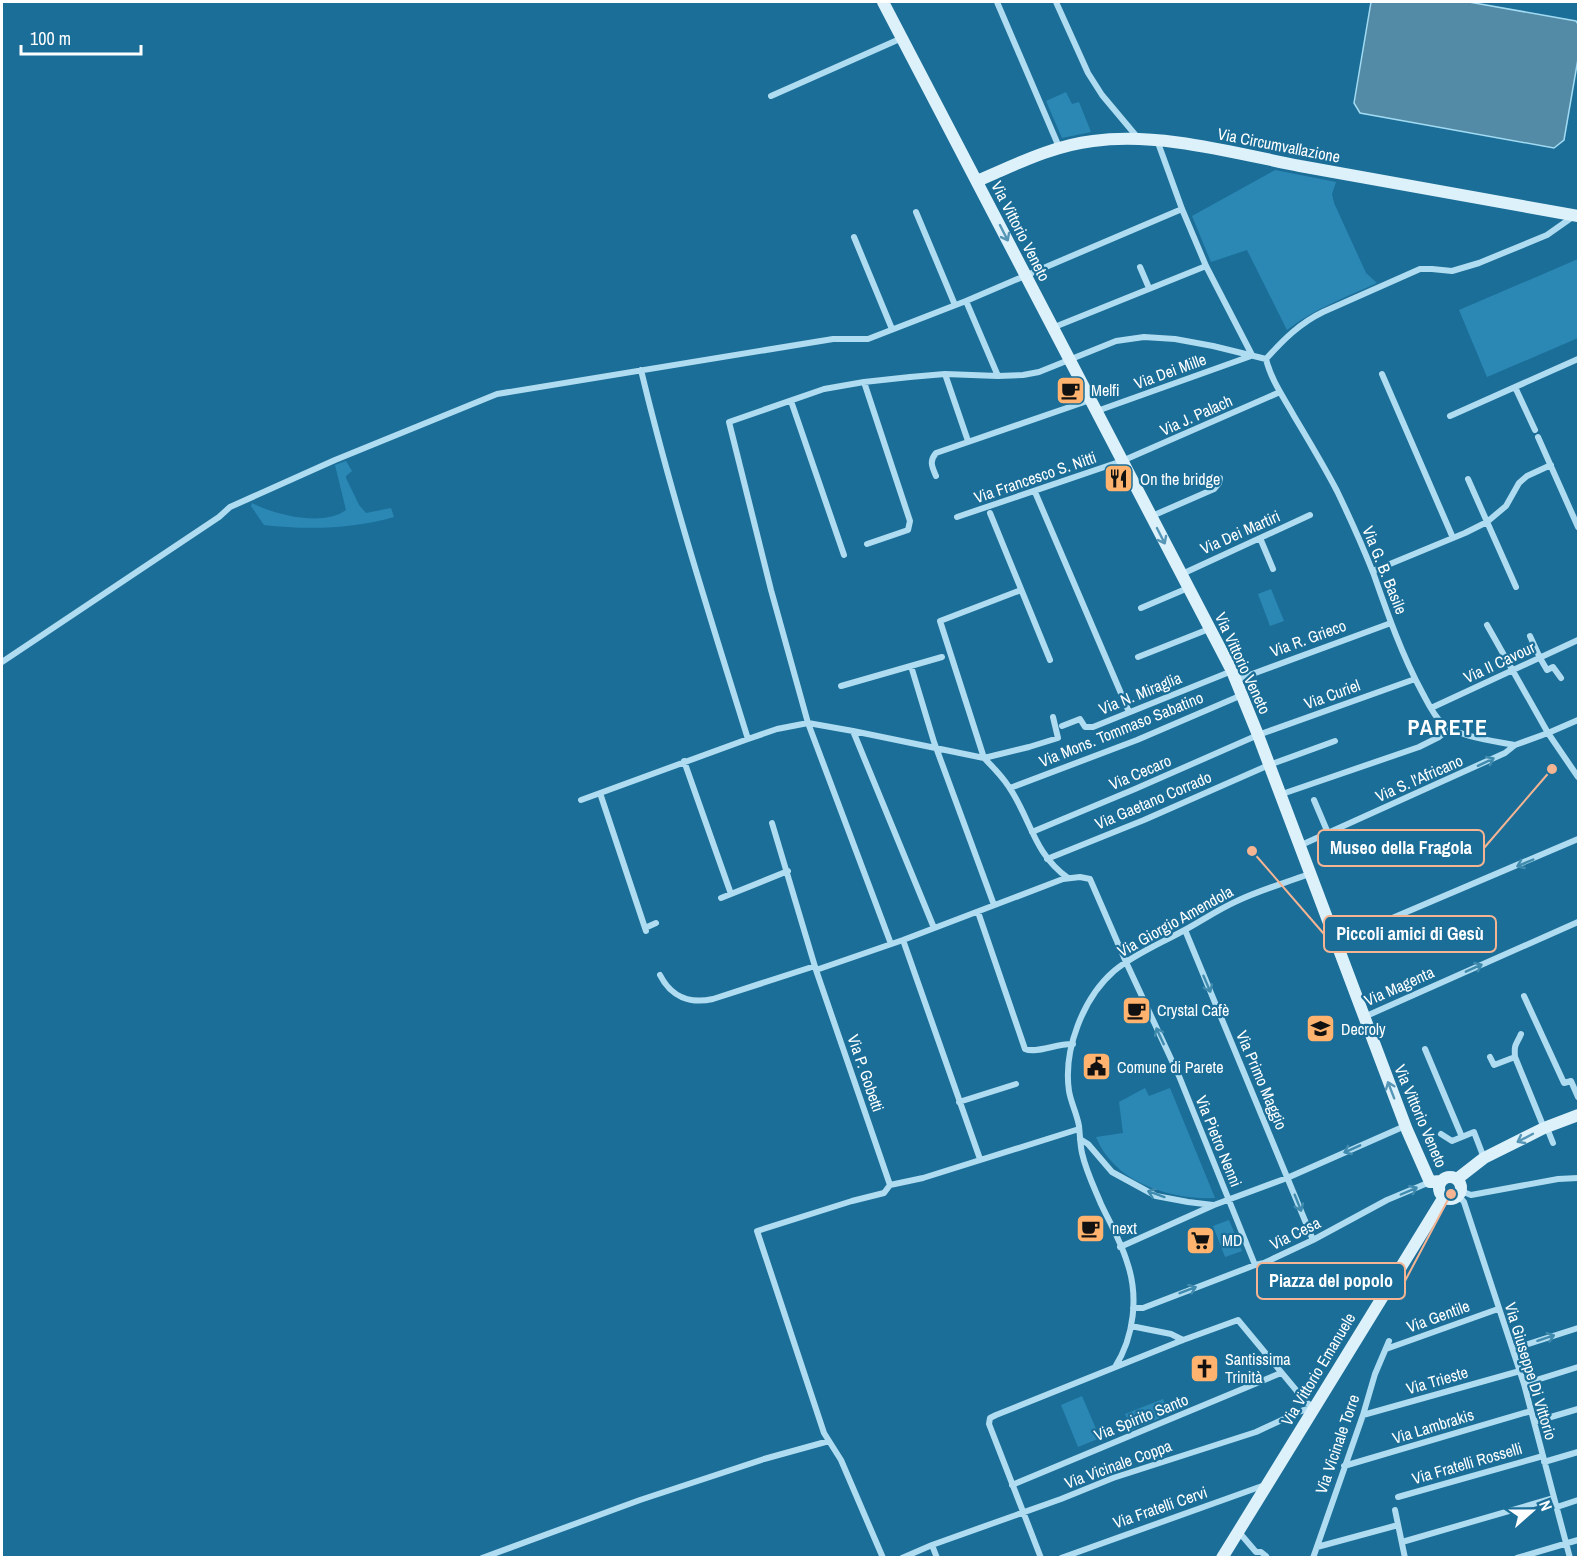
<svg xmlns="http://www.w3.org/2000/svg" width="1580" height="1559" font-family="'Archivo Narrow',sans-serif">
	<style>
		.green { fill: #2b88b4 }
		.water { fill: #538ba6; stroke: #a2daf2; stroke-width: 1.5 }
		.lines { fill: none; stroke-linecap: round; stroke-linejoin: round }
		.street { stroke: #afdcf0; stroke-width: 6 }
		.secondary { stroke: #ddf1fb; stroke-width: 12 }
		.oneway { stroke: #5595b6 }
		.oneway2 { stroke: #408aae }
		.labels { text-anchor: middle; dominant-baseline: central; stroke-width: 4.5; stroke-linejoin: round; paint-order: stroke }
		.street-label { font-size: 16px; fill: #fff; stroke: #1b6e98 }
		.poi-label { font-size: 16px; fill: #fff; stroke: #1b6e98; text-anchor: start }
		.district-label { font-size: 22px; font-weight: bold; letter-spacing: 1.5px; fill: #fff; stroke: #1b6e98 }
		.leader { fill: none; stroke: #f5b492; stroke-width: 2 }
		.callout-dot { fill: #f5b492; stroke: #1b6e98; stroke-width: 2 }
		.callout { fill: #1b6e98; stroke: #f5b492; stroke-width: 2 }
		.callout-label { font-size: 18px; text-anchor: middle; font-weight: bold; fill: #fff }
	</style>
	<rect width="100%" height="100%" fill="#1b6e98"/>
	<path class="green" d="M1066 92 1072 104 1079 102 1091 132 1062 138 1046 101Z
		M1275 170 1336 182 1332 194 1334 203 1366 273 1377 283C1346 297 1314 309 1287 330L1247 250 1211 262 1192 216Z
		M1578 259V338L1487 377 1459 310Z
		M346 461 352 471 346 476V478L359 505 366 513 391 508 394 517C352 529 307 530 264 525L251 506 252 503C274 515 324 527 346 510L335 465Z
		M1271 589 1284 621 1270 626 1258 594Z
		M1145 1088 1149 1096 1170 1088 1215 1198C1169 1200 1114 1182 1096 1137L1123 1133 1119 1102Z
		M1229 1220 1242 1251 1225 1257 1213 1226Z
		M1082 1396 1100 1438 1078 1447 1061 1405Z
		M1163 1399 1169 1414 1132 1430 1125 1414Z"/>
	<path class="water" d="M1371 2H1469L1576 21 1578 24V59L1564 140 1554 148 1360 113 1354 103Z"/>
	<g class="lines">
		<path class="street" d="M997 2 1059 147
			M1056 2 1088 73 1102 95 1138 138
			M771 96 902 38
			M1157 140 1182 209 1206 266 1252 355
			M916 212 955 305
			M854 237 892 329
			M1140 267 1149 288
			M966 301 998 376
			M1052 328 1206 266
			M1266 359C1271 380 1284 398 1294 416 1309 441 1324 466 1337 491 1350 518 1363 547 1374 575 1388 615 1402 655 1422 692 1428 703 1433 715 1442 723 1456 736 1496 742 1515 745
			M1266 359C1283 340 1300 323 1323 312L1420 269H1432L1452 271 1479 263 1547 235 1574 216
			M641 370C671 495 710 617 748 739
			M945 374 968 441
			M1382 374 1453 538
			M864 382 910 521 908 530 867 544
			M1515 387 1535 430
			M791 401 844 555
			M1097 411 1251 356
			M1450 416 1578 359
			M1538 437 1578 527
			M936 476C932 467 929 461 936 453L1090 400
			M1468 479 1516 587
			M1035 492 1129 712
			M990 513 1050 660
			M1152 516 1214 489 1219 483 1220 478
			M957 517 1122 461 1280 392
			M1260 538 1273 569
			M1373 571 1465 533 1487 522 1506 506 1519 483 1527 476 1551 465
			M1182 574 1310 515
			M1021 590 940 621 984 758C993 767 1002 776 1009 787 1031 819 1033 853 1068 878
			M1141 608 1188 588
			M1487 625 1548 733 1578 777
			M1530 636 1540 658 1547 670 1553 667 1561 678
			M1138 657 1209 629
			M2 662 219 517 230 507 335 460 497 394 833 339H868L966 301 1182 209
			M911 666 934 742 994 905
			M1236 680 1391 623
			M841 686 942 657
			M1431 708 1578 640
			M1062 726 1080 719 1085 727H1093L1232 671
			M853 731 934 928
			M684 761 731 894
			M1010 788 1137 740 1242 695
			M600 793 646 931
			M1285 793 1419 747 1439 737 1449 729
			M581 800 748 739 777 729 808 723 853 731 984 758 1029 747 1058 738 1053 717
			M1314 800 1328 833
			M772 823 816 970 890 1185
			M1032 832 1135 789 1258 735 1415 679
			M1299 846 1505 753 1515 745 1548 733 1578 720
			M1047 859 1144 820 1269 765 1335 741
			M721 898 788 871
			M978 912 1025 1049C1036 1054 1058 1043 1073 1044
			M645 928 656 923
			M1185 930 1313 1240
			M903 940 980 1159
			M1336 942 1578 839
			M891 944 808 723 771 590 729 422 824 389 864 382 910 377 945 374 998 376 1023 375 1039 372 1116 341 1144 337 1175 339 1213 346 1266 359
			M816 970 903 940 1063 879 1080 877 1090 879 1126 962 1179 1076 1255 1265
			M660 975C671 997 690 1004 713 999L815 966
			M1524 996 1564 1083 1571 1081 1578 1097
			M1364 1017 1578 922
			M1521 1034C1516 1046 1514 1043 1515 1057L1544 1128
			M1425 1049 1462 1137
			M1490 1057 1494 1065 1515 1057
			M959 1102 1016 1084
			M1547 1128 1553 1143
			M1441 1134 1452 1141 1474 1132 1484 1158
			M1080 1139 1088 1144 1112 1172 1156 1196 1188 1202 1213 1205
			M1461 1191 1471 1195 1558 1179 1578 1178
			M1458 1195 1464 1202 1524 1384 1570 1558
			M1120 1247 1214 1205 1287 1178 1405 1126
			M1133 1308H1143L1255 1265 1264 1263 1313 1240 1387 1200 1430 1182
			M1131 1326 1171 1334 1183 1340
			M1386 1349 1498 1309
			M1513 1349 1578 1328
			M1115 1367C1134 1337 1139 1296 1127 1262 1121 1242 1110 1223 1101 1204 1094 1187 1086 1171 1082 1153 1080 1144 1080 1135 1079 1126 1077 1114 1071 1103 1069 1091 1063 1050 1083 998 1114 971 1133 955 1159 944 1181 932 1200 922 1217 910 1237 901 1260 890 1285 883 1309 874
			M1524 1384 1578 1367
			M1363 1415 1520 1371
			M1534 1422 1578 1409
			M1544 1462 1578 1452
			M1344 1466 1531 1411
			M1012 1485 1281 1373
			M1398 1497 1543 1456
			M1557 1507 1578 1500
			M1395 1510 1405 1558
			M1238 1531 1256 1552H1261L1266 1556
			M1402 1542 1554 1498
			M932 1545 937 1558
			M1317 1547 1398 1525
			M482 1558 640 1500 764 1459 829 1441
			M883 1558 841 1460 824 1433 757 1231 852 1201 884 1193 890 1185 923 1178 1079 1129
			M902 1558 932 1545 1061 1499 1113 1478 1256 1432 1301 1411 1312 1408
			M1041 1558 989 1424 990 1418 996 1415 1183 1340 1238 1320 1306 1402 1314 1408
			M1061 1558 1265 1485
			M1313 1558 1363 1415 1375 1374 1389 1341
			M1517 1558 1578 1540"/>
		<path class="secondary" d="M883 2 1232 671 1258 735 1407 1130 1430 1182 1440 1181
			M977 181C1015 165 1051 146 1093 141 1160 132 1234 153 1300 166 1393 183 1486 200 1578 216
			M1439 1188a11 11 0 1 1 22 0a11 11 0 1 1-22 0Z
			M1457 1179 1484 1158 1544 1128 1578 1115
			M1222 1558 1444 1197"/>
	</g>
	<defs><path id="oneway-shaft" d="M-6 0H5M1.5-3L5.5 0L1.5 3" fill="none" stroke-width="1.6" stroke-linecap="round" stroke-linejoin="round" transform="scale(1.5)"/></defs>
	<g class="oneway">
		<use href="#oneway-shaft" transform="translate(1004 233) rotate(63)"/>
		<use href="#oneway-shaft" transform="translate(1161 536) rotate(63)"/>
		<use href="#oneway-shaft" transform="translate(1391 1090) rotate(-111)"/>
		<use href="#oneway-shaft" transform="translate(1525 1138) rotate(152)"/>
	</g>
	<g class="oneway2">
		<use href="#oneway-shaft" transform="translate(1486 762) rotate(-25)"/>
		<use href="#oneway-shaft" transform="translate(1525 863) rotate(157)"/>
		<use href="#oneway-shaft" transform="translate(1474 968) rotate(-24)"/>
		<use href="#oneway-shaft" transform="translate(1207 984) rotate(67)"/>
		<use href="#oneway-shaft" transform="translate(1160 1036) rotate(-115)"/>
		<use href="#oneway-shaft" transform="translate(1352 1149) rotate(156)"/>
		<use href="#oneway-shaft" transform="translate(1409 1191) rotate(-23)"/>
		<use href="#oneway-shaft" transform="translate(1156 1194) rotate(-160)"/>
		<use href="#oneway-shaft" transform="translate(1298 1203) rotate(68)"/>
		<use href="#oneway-shaft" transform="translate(1188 1290) rotate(-21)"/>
		<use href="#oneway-shaft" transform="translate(1546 1338) rotate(-18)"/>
	</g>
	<defs>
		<symbol id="cafe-square" viewBox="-11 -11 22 22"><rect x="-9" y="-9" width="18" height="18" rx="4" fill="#ffb36e" stroke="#1b6e98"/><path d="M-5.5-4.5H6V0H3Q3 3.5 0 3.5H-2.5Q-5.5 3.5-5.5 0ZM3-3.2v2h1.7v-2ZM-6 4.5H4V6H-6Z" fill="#111"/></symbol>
		<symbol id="restaurant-square" viewBox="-11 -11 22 22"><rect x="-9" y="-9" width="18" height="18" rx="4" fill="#ffb36e" stroke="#1b6e98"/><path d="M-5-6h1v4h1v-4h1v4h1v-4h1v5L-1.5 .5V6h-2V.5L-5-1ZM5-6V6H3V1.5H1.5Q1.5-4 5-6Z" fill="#111"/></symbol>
		<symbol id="school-square" viewBox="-11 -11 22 22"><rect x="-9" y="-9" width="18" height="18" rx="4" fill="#ffb36e" stroke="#1b6e98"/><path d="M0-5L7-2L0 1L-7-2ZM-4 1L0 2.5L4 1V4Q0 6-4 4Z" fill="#111"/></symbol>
		<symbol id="civic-square" viewBox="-11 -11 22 22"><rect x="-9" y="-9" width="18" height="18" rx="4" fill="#ffb36e" stroke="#1b6e98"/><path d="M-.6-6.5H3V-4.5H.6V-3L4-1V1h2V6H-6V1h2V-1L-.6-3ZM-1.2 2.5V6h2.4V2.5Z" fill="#111"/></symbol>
		<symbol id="supermarket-square" viewBox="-11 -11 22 22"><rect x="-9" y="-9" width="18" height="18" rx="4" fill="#ffb36e" stroke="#1b6e98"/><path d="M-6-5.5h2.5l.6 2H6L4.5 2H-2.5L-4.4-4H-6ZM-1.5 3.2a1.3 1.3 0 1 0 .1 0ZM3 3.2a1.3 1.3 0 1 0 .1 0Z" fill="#111"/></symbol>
		<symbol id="church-square" viewBox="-11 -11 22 22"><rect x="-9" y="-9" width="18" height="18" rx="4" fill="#ffb36e" stroke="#1b6e98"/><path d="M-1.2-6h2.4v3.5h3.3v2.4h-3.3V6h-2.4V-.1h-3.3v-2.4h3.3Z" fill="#111"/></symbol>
	</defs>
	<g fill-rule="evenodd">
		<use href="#cafe-square" x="1054" y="374" width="33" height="33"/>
		<use href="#restaurant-square" x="1102" y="462" width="33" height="33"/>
		<use href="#cafe-square" x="1120" y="994" width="33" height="33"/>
		<use href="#school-square" x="1304" y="1012" width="33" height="33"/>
		<use href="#civic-square" x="1080" y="1050" width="33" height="33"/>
		<use href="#cafe-square" x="1074" y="1212" width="33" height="33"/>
		<use href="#supermarket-square" x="1184" y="1224" width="33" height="33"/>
		<use href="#church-square" x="1188" y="1352" width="33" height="33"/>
	</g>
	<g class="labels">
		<g class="street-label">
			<text transform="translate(1279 145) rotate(11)">Via Circumvallazione</text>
			<text transform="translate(1021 231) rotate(63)">Via Vittorio Veneto</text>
			<text transform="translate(1170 371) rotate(-20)">Via Dei Mille</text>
			<text transform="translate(1196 415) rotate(-24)">Via J. Palach</text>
			<text transform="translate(1035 477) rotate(-19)">Via Francesco S. Nitti</text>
			<text transform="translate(1240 532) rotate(-24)">Via Dei Martiri</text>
			<text transform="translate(1385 570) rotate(68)">Via G. B. Basile</text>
			<text transform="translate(1308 638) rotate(-20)">Via R. Grieco</text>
			<text transform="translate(1499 662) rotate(-25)">Via II Cavour</text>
			<text transform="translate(1243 663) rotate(65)">Via Vittorio Veneto</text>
			<text transform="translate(1140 693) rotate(-22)">Via N. Miraglia</text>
			<text transform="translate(1332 694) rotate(-20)">Via Curiel</text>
			<text transform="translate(1121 729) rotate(-22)">Via Mons. Tommaso Sabatino</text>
			<text transform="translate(1140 772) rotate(-23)">Via Cecaro</text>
			<text transform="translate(1419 778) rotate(-24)">Via S. l'Africano</text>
			<text transform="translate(1153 800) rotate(-23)">Via Gaetano Corrado</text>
			<text transform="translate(1175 921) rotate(-29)">Via Giorgio Amendola</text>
			<text transform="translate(1399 986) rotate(-24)">Via Magenta</text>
			<text transform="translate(866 1073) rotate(71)">Via P. Gobetti</text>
			<text transform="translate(1262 1080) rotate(67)">Via Primo Maggio</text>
			<text transform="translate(1421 1116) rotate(67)">Via Vittorio Veneto</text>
			<text transform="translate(1219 1141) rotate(68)">Via Pietro Nenni</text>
			<text transform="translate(1295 1233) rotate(-26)">Via Cesa</text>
			<text transform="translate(1438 1316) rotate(-20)">Via Gentile</text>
			<text transform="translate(1318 1369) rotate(-59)">Via Vittorio Emanuele</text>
			<text transform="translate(1531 1371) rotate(73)">Via Giuseppe Di Vittorio</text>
			<text transform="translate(1437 1380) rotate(-16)">Via Trieste</text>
			<text transform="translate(1141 1417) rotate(-22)">Via Spirito Santo</text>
			<text transform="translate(1433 1426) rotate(-17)">Via Lambrakis</text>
			<text transform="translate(1337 1444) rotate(-71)">Via Vicinale Torre</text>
			<text transform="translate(1467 1463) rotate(-16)">Via Fratelli Rosselli</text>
			<text transform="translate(1118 1464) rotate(-20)">Via Vicinale Coppa</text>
			<text transform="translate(1160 1507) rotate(-19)">Via Fratelli Cervi</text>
		</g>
		<g class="poi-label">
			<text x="1091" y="390">Melfi</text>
			<text x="1140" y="479">On the bridge</text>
			<text x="1157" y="1010">Crystal Cafè</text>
			<text x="1341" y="1029">Decroly</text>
			<text x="1117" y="1067">Comune di Parete</text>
			<text x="1112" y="1228">next</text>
			<text x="1222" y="1240">MD</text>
			<text x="1225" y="1359">Santissima<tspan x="1225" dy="18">Trinità</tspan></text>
		</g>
		<g class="district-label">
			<text x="1448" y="727">PARETE</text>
		</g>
	</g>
	<path class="leader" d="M1552 769L1484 848M1252 851L1324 934M1451 1194L1405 1281"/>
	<g class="callout-dot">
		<circle cx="1552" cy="769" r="6"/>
		<circle cx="1252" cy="851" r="6"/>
		<circle cx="1451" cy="1194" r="6"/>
	</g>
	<g class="callout">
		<rect x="1318" y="830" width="166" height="36" rx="6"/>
		<rect x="1324" y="916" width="172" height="36" rx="6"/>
		<rect x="1257" y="1263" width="148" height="36" rx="6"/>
	</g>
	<g class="callout-label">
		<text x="1401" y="854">Museo della Fragola</text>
		<text x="1410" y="940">Piccoli amici di Gesù</text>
		<text x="1331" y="1287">Piazza del popolo</text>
	</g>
	<rect width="1580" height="1559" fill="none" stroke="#ffffff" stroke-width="6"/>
	<g transform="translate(1532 1511) rotate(69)" stroke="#1b6e98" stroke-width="4.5" paint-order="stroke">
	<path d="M0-4.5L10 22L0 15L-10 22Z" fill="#ffffff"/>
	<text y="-9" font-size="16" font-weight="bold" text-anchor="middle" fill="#ffffff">N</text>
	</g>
	<path d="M21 45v9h120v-9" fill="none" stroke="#ffffff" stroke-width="3"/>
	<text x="30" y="45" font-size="18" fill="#ffffff" stroke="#1b6e98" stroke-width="4.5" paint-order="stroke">100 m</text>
</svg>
